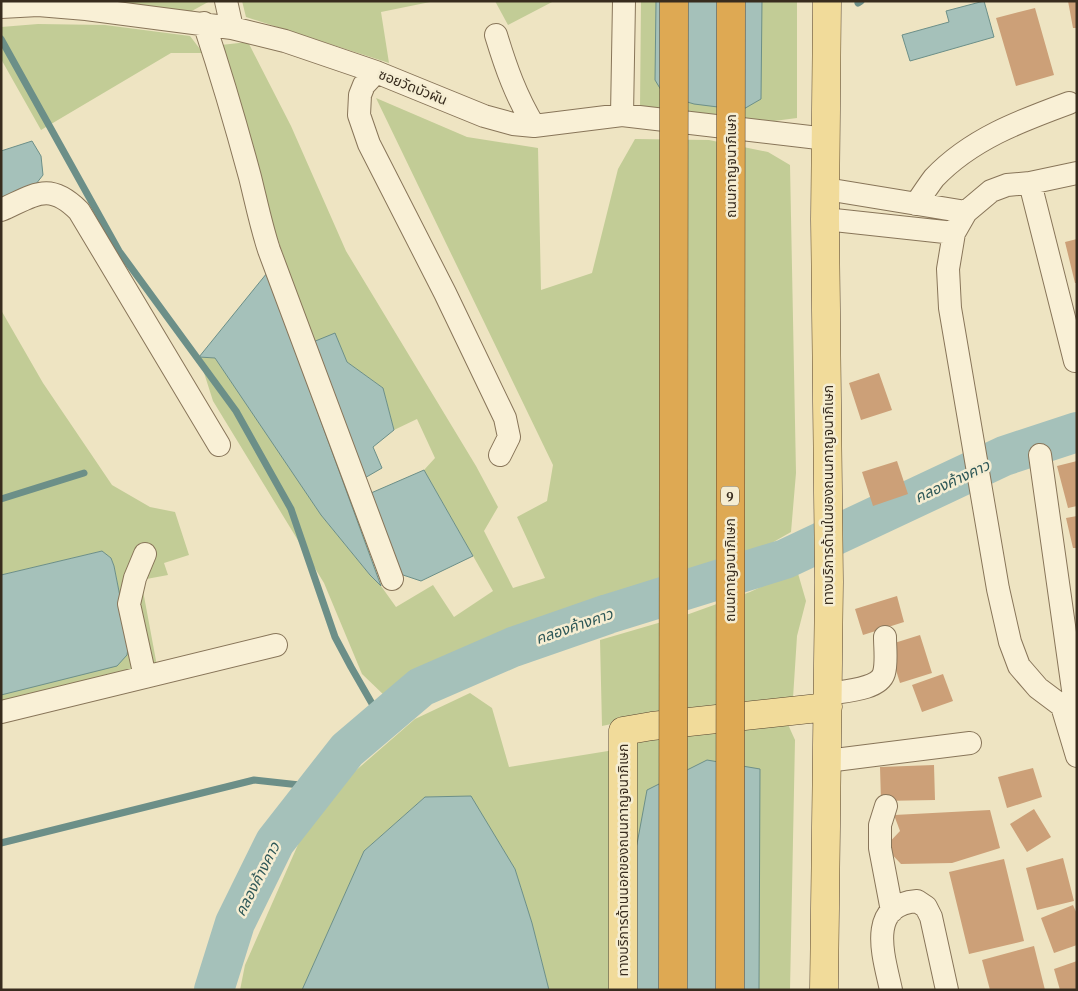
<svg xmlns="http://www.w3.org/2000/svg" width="1078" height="991" font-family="Merriweather,'Noto Sans Thai',serif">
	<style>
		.green { fill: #c2cc96 }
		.water { fill: #a5c1ba; stroke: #6c8f88 }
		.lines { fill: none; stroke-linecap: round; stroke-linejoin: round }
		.stream { stroke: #6c8f88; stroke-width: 7 }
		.river { stroke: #a5c1ba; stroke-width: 40 }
		.building { fill: #cca078 }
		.minor-casing { stroke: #887559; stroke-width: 24 }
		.major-casing { stroke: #56432e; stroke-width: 29 }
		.minor { stroke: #f9f0d6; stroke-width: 22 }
		.major { stroke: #f1db9a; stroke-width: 28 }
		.highway-bridge-casing { stroke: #56432e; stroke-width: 29; stroke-linecap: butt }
		.highway-bridge { stroke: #dea953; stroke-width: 28 }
		.labels { text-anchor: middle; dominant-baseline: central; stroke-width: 5; stroke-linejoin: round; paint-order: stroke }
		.shield { fill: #f5edd2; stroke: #716654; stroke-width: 1 }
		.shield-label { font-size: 12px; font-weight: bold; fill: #382c1e }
		.street-label { font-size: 14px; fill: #382c1e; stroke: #f5edd2 }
		.water-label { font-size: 15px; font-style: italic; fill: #2d5757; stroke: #f5edd2 }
	</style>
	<rect width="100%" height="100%" fill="#eee4c2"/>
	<path class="green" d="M114 1H210L190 12Z
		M242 1H435L381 12 389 63 246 17Z
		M495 1H554L508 25Z
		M641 1H797V118L774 121 640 107Z
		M38 24 105 25 190 36 203 53H171L41 130 1 59V27Z
		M248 42 291 126 346 251 476 466 498 507 484 531 513 588 545 578 517 517 547 501 553 465 376 98 467 137 538 148 541 290 592 273 618 169 635 139 709 140 768 152 790 165 796 473 791 532 749 556 635 587 612 605 549 625 414 677 386 697 362 674 324 583 213 401 199 357 215 358 321 515 370 575 381 586 396 607 433 585 454 617 493 591 424 470 435 458 417 419 394 430 383 388 347 362 335 334 313 342 261 190 221 45Z
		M1 310 43 383 112 485 150 507 175 512 189 555 164 563 168 575 141 580 157 666 1 705V695L116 666 129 642 114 566 111 558 102 551 1 575Z
		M797 570 806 601 797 636 793 698 645 717 602 726 600 640 689 614 750 592Z
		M470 693 492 708 509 767 608 751 644 738 786 720 795 740 790 990H549L532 923 515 869 470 796 425 797 364 851 302 990H240L245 965 315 806 415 719Z"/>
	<path class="water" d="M656 1H762L761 99 742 110 694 104 664 95 655 80Z
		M984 1 994 37 910 61 902 35 949 22 946 11Z
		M32 141 41 156 43 175 36 184 1 198V151Z
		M267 273 381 586 370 575 321 515 215 358 199 357Z
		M335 333 347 362 383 388 394 430 373 447 382 468 363 479 313 342Z
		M424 470 473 556 421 581 400 574 371 493Z
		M102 551 111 558 114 566 129 642 127 655 117 666 1 695V575Z
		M707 760 760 769 759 990H620L628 876 637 844 647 790Z
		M471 796 515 869 532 923 549 990H302L364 851 425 797Z"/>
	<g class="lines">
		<path class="stream" d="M858 3 861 1
			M1 39 119 251 236 411 291 509 335 637 351 667 382 721
			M1 499 84 473
			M1 843 254 780 318 787"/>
		<path class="river" d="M214 990 235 923 275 842 347 750 421 687 513 647 608 614 785 559 1004 456 1077 432"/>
	</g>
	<path class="building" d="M1068 1H1077V28H1073Z
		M1035 8 1054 75 1016 86 996 18Z
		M1077 239V283H1075L1065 242Z
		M879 373 892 410 861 420 849 383Z
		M897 461 908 494 873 506 862 472Z
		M1077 461V506L1068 508 1057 466Z
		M1077 516V548H1073L1066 518Z
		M897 596 904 622 863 635 855 609Z
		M920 635 932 673 900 683 888 645Z
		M943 674 953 701 922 712 912 685Z
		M934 765 935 800 881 801 880 767Z
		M1033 768 1042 797 1007 808 998 777Z
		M1034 809 1051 837 1027 852 1010 824Z
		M990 810 1000 848 952 863 901 864 885 847 900 831 894 815Z
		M1063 858 1074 901 1037 910 1026 868Z
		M1004 859 1024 941 969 954 949 872Z
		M1073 905 1077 914V945L1054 953 1041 918Z
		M1034 946 1045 990H990L982 960Z
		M1077 961V990H1060L1054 969Z"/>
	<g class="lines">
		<defs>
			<path id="minor" d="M226 1 232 28
				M1 7 38 5 86 9 232 28 285 41 376 72 484 116 513 124 534 126 622 115 827 139
				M204 23C221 74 236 125 250 177 256 201 261 226 269 250L392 579
				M496 35C506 68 516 96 534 126
				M376 72 364 85 360 95 359 115 369 144 445 293 505 418 509 437 500 455
				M622 115 624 1
				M1077 173 1030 183 1007 185 991 191 966 212 954 233 948 269 950 308 998 589 1010 642 1019 666 1038 688 1062 706 1077 711
				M1030 183 1075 361
				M826 189 966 212
				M916 204C922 195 928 186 934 178 971 139 1020 121 1069 103
				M1 210C35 195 49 181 79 211L219 445
				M825 219 954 233
				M1040 455 1076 711
				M145 677 129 604 135 578 145 554
				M828 694C843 691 879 690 884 673 887 662 885 648 885 637
				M1062 706 1077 756
				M1 712 276 645
				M827 761 970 743
				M886 806 880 825V848L892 911
				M891 990C884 957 866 905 917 901L926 907 931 917 947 990"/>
			<path id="major" d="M623 990V731L652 726 828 707
				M824 990 829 582 825 219 827 1"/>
		</defs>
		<use href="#minor" class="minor-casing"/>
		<use href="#major" class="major-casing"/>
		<use href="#minor" class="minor"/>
		<use href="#major" class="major"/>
		<defs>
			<path id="highway-bridge" d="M673 990 674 1
				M730 990 731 1"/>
		</defs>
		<use href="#highway-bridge" class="highway-bridge-casing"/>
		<use href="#highway-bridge" class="highway-bridge"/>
	</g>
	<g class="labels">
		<rect class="shield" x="721" y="486.5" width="18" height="19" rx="4"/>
		<g class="shield-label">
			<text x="730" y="496">9</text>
		</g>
		<g class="street-label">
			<text transform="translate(413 87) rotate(22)">ซอยวัดบัวผัน</text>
			<text transform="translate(731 166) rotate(-90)">ถนนกาญจนาภิเษก</text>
			<text transform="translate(828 495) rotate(-90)">ทางบริการด้านในของถนนกาญจนาภิเษก</text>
			<text transform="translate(730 570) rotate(-90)">ถนนกาญจนาภิเษก</text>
			<text transform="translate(623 860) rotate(-90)">ทางบริการด้านนอกของถนนกาญจนาภิเษก</text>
		</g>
		<g class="water-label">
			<text transform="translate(952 481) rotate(-25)">คลองค้างคาว</text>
			<text transform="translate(574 626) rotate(-19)">คลองค้างคาว</text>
			<text transform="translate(257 879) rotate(-63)">คลองค้างคาว</text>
		</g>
	</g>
	<rect width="1078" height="991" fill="none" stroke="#382c1e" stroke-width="5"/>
</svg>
